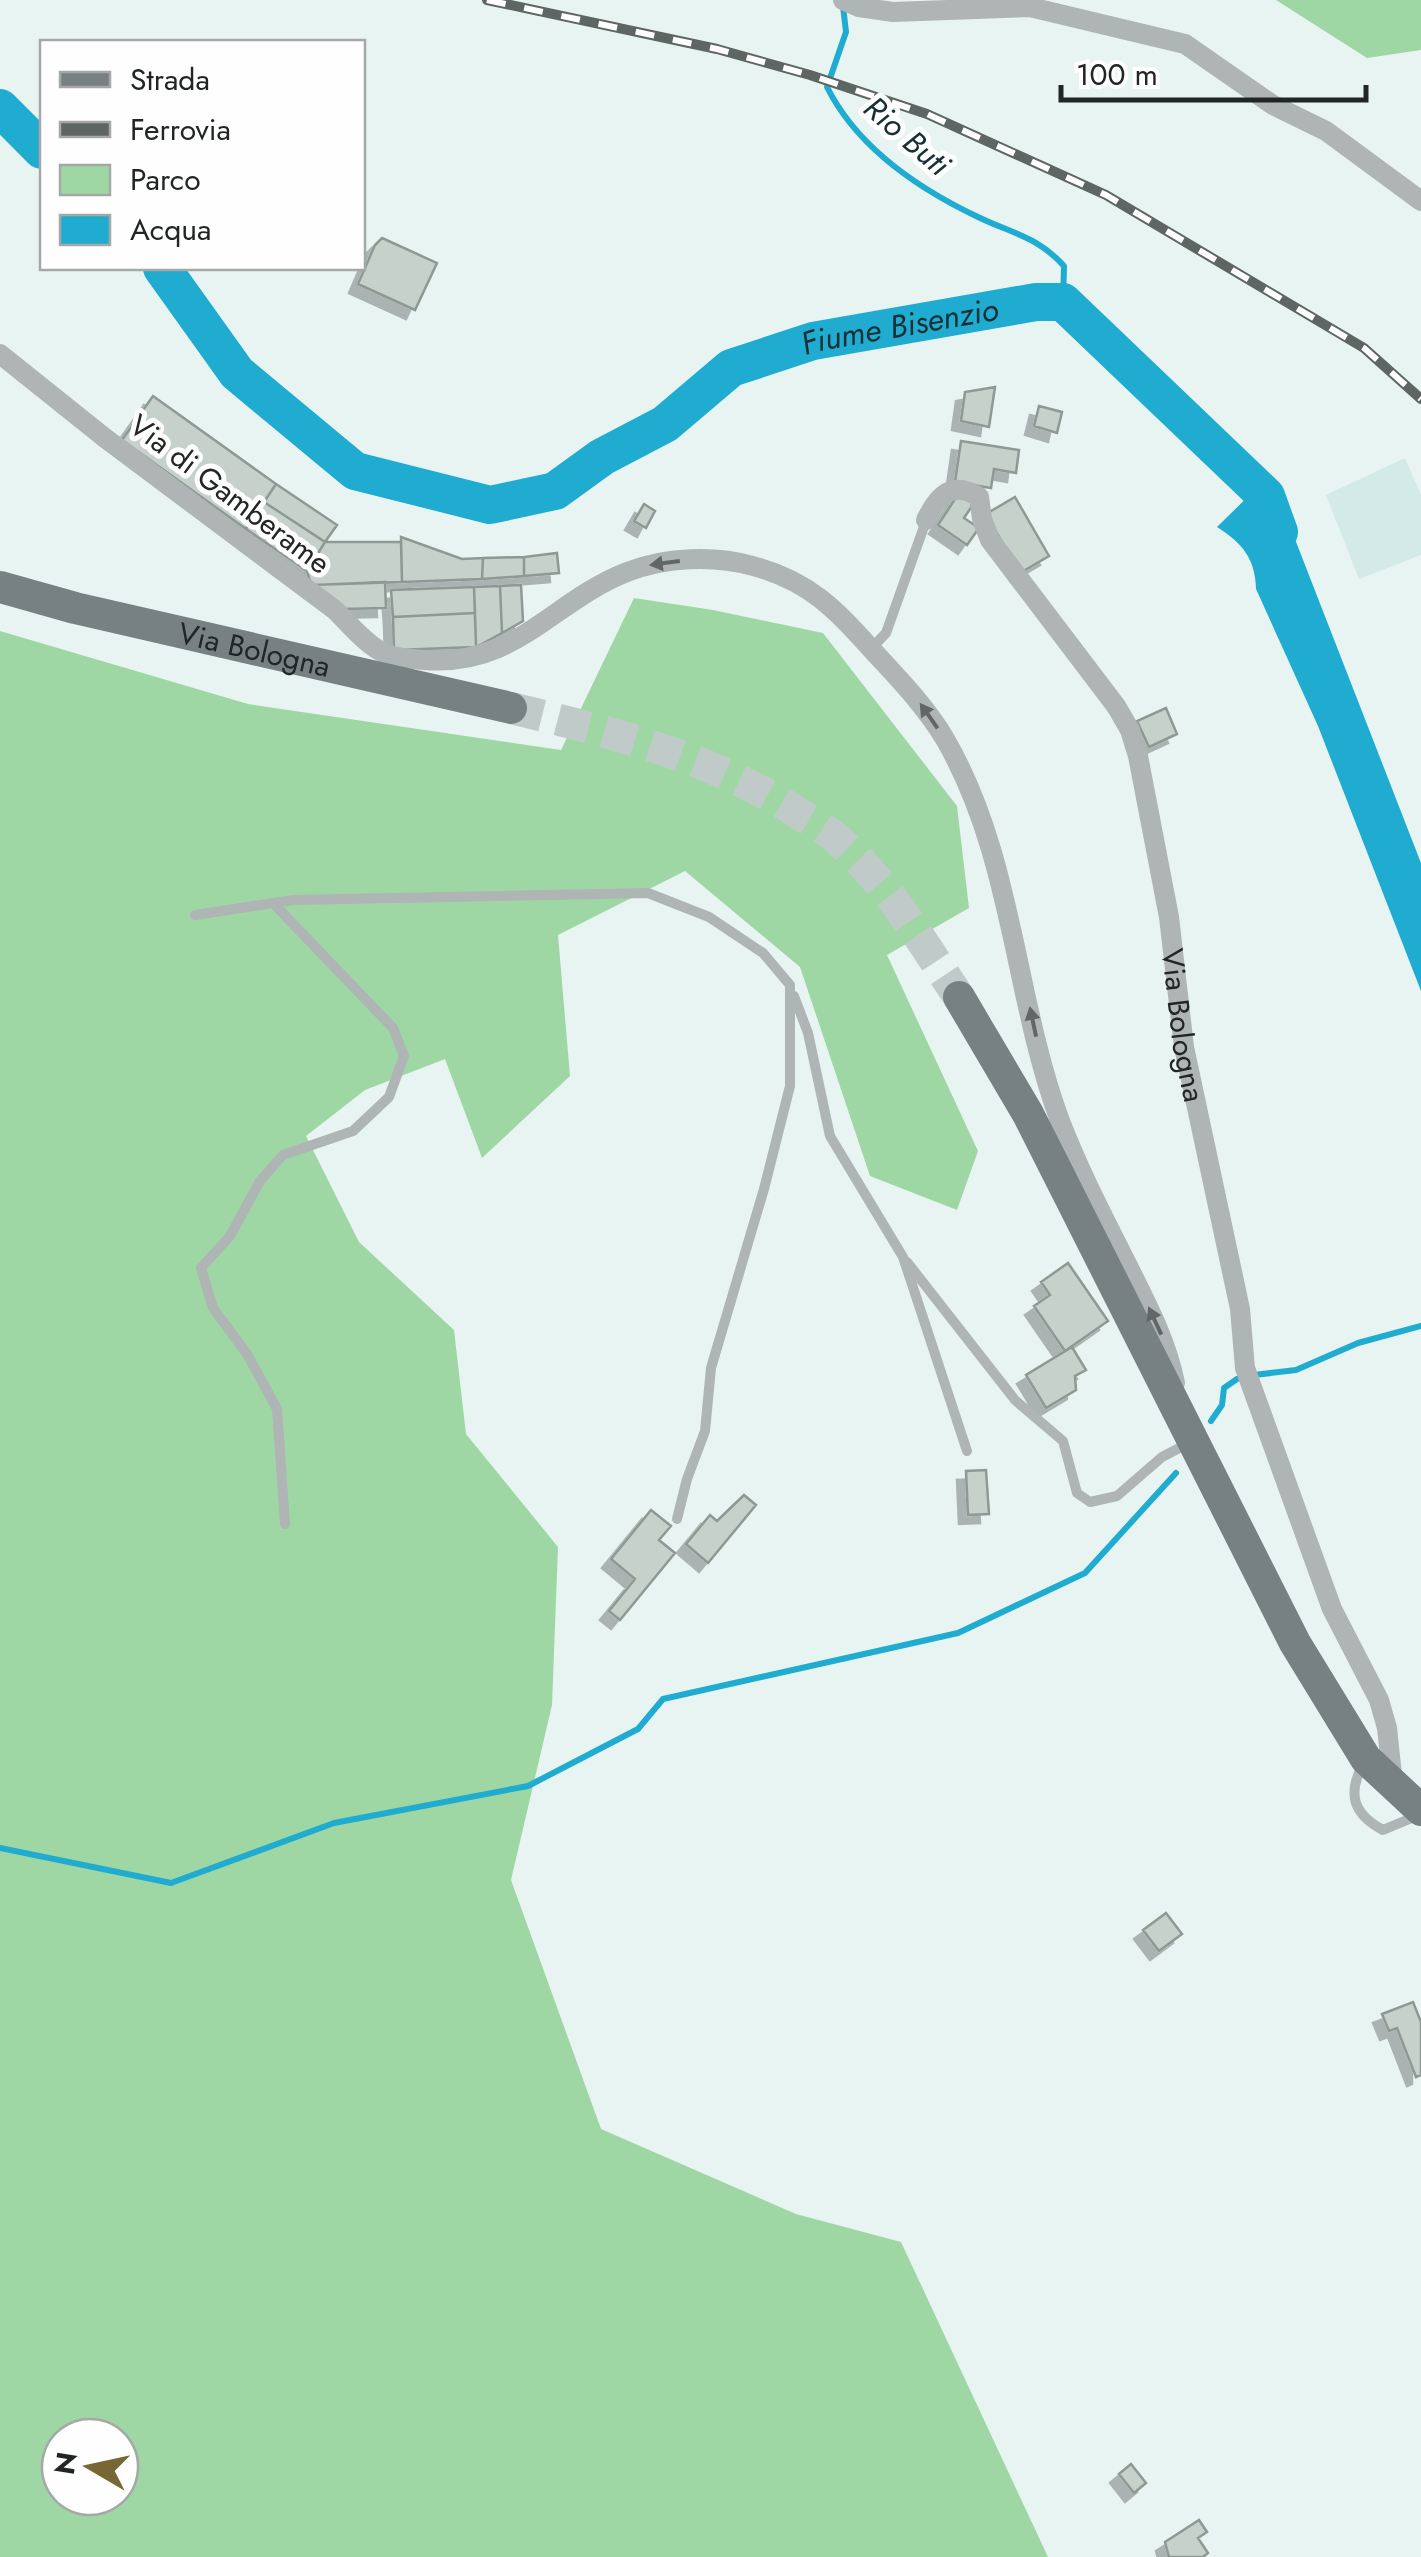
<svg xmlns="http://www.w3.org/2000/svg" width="1421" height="2557" font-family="Jost,sans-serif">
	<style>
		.built { fill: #d4eae6 }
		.green { fill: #9ed7a4; fill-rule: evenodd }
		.water { fill: #1facd0 }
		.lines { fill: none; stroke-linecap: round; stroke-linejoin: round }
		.stream { stroke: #1facd0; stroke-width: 6 }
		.river { stroke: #1facd0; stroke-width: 38 }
		.building { fill: #c6d1cc; stroke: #8e9994; stroke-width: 2.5; filter: url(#shadow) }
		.primary-tunnel { stroke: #c0cbc9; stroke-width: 32; stroke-dasharray: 32 16; stroke-linecap: butt }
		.lane { stroke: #afb4b5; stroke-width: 10 }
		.street { stroke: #afb4b5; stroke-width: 20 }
		.primary { stroke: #778182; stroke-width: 32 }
		.rail-casing { stroke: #5e6664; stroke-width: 10 }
		.rail { stroke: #fefefe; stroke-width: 6; stroke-dasharray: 19; stroke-linecap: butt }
		.oneway { fill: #616666 }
		.labels { text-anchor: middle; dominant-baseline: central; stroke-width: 10; stroke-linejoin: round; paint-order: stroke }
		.street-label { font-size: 30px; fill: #212625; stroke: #fefefe }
		.water-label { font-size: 32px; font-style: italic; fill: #192f36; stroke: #fefefe }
	</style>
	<defs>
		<filter id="shadow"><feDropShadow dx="-9" dy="9" stdDeviation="0" flood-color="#0004"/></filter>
	</defs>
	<rect width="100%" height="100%" fill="#e8f4f2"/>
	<path class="built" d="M1405 458 1421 495V555L1359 579 1326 495Z"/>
	<path class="green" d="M1276 0H1421V50L1367 58Z
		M634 598 713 610 823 633 957 806 969 908 887 955 978 1151 957 1210 870 1176 800 967 685 871 558 935 570 1076 482 1158 445 1059 365 1090 306 1136 359 1242 454 1330 466 1434 558 1547 552 1705 511 1880 601 2129 796 2214 901 2242 1048 2557H0V631L248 704 561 750ZM60 2437H120V2497H60Z"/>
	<path class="water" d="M1270 475 1421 863V991L1318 726 1256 589C1255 558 1242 543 1217 527Z"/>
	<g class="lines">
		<path class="stream" d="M843 6 846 32 827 87C857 147 919 189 978 217 1013 234 1037 236 1064 266L1063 302
			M1254 1375 1296 1370 1358 1343 1421 1326
			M1211 1421 1222 1405 1224 1388 1237 1379
			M0 1848 171 1883 334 1823 528 1786 638 1729 663 1699 958 1633 1085 1573 1176 1473"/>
		<g class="river">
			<path d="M0 108 42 150"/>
			<path id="s1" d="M162 268 237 373 355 471 490 505 555 491 602 457 665 424 731 368 813 341 1036 302H1063L1266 496 1279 532"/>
		</g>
	</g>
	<path class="building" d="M382 238 437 263 415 310 358 284 375 245Z
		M995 387 989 427 961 421 965 392Z
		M153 396 276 484 246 529 122 440Z
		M1039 406 1062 412 1057 433 1034 426Z
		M961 441 1019 450 1016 473 994 469 991 488 955 482Z
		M276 484 337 525 325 542 264 502Z
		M959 493 974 503 964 518 979 528 967 545 938 525Z
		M1015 497 1049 556 1020 573 986 514Z
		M264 502 325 542 307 571 246 529Z
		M644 504 655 511 646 528 634 521Z
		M401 537 462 559 483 558 482 579 402 582Z
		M325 542H401L402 582 311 585 307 571Z
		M557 553 559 573 524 576V557Z
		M524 557V576L482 579 483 558Z
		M385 582 386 608 341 609 311 585Z
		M521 585 523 621 502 633 500 586Z
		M500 586 502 633 476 647 474 587Z
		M474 587 475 613 393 617 391 590Z
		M475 613 476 647 394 650 393 617Z
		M1166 708 1177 734 1149 747 1137 721Z
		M1068 1263 1108 1321 1065 1351 1034 1306 1050 1295 1041 1282Z
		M1072 1347 1086 1370 1075 1376 1076 1390 1046 1408 1026 1375Z
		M986 1470 989 1514 968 1515 966 1471Z
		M744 1495 756 1505 708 1563 686 1544 710 1515 717 1521Z
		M651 1510 671 1526 659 1540 675 1553 620 1620 609 1611 635 1579 611 1559Z
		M1166 1913 1182 1934 1159 1951 1143 1930Z
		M1413 2002 1421 2022V2075L1416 2077 1397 2028 1389 2031 1382 2014Z
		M1131 2464 1146 2483 1134 2493 1119 2474Z
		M1199 2520 1207 2532 1198 2538 1208 2553 1203 2557H1169L1165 2542Z"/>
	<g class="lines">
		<path class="primary-tunnel" d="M511 708C609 732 705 755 792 809 806 819 824 827 837 839 887 882 922 942 959 997"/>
		<path class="lane" d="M871 649 886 633 926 521
			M273 903 393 1028 404 1056 389 1097 353 1131 283 1155 260 1181 230 1236 201 1268 213 1308 247 1354 277 1409 285 1524
			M195 915 293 900 648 893 709 917 763 953 790 985V1086L764 1189 711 1368 705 1431 687 1479 677 1519
			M794 996 808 1033 830 1136 903 1257 967 1451
			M907 1262 1015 1400 1063 1441 1077 1493 1090 1502 1117 1496 1162 1457 1187 1444
			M1363 1764C1347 1794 1353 1814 1383 1830L1421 1814"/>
		<g class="street">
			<path d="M843 0 859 7 893 12 1030 7 1185 44 1273 105 1326 131 1421 201"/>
			<path d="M0 354 105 438 335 610C349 624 363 641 380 651 393 658 409 659 424 660 516 667 551 602 627 572 665 557 714 555 753 566 810 581 836 610 874 652 899 679 926 707 945 739 1013 856 1014 997 1060 1121 1080 1173 1106 1222 1131 1272 1149 1308 1167 1343 1175 1383"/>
			<path id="s2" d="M926 520C938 495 952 480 979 497L982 519 990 540 1116 706 1130 730 1138 756 1169 917 1184 1047 1240 1309 1245 1368 1332 1609 1379 1700 1387 1728 1393 1784"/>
		</g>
		<g class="primary">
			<path id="s3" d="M0 587 75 608 511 708"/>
			<path d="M959 997 1028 1114 1295 1643 1366 1759 1421 1810"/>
		</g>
		<defs>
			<path id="rail" d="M487 0 717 49 810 75 927 114 1106 195 1364 348 1421 399"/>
		</defs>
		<use href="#rail" class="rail-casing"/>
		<use href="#rail" class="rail"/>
	</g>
	<defs><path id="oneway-solid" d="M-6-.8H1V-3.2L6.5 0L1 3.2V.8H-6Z" transform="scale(2.5)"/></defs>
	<g class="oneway">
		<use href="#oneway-solid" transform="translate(665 563) rotate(172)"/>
		<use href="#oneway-solid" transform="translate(929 716) rotate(-125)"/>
		<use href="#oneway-solid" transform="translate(1033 1022) rotate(-102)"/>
		<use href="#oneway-solid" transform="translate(1155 1321) rotate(-115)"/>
	</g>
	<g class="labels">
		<g class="street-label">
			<text transform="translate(230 494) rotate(37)">Via di Gamberame</text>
			<text stroke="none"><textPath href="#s3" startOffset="262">Via Bologna</textPath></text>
			<text stroke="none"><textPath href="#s2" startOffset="650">Via Bologna</textPath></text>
		</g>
		<g class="water-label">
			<text transform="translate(907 136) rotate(41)">Rio Buti</text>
			<text stroke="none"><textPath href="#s1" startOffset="878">Fiume Bisenzio</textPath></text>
		</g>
	</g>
	<rect x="40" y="40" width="325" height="230" fill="#fefefe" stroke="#a6a8a7" stroke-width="2.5"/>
	<rect x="60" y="72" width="50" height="15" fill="#778182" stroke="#a6a8a7" stroke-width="2.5"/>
	<text x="130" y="90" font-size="30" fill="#212625">Strada</text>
	<rect x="60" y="122" width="50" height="15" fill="#5e6664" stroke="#a6a8a7" stroke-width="2.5"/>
	<text x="130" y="140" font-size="30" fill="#212625">Ferrovia</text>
	<rect x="60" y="165" width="50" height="30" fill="#9ed7a4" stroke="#a6a8a7" stroke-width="2.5"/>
	<text x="130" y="190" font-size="30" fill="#212625">Parco</text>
	<rect x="60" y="215" width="50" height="30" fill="#1facd0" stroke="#a6a8a7" stroke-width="2.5"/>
	<text x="130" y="240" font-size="30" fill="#212625">Acqua</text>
	<g transform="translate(90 2467) rotate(279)"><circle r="48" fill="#fefefe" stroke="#a6a8a7" stroke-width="2.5"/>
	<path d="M0-8L18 38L0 25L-18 38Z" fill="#766734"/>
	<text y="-15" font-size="28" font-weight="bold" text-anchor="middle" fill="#212625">N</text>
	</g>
	<path d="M1061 85v15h305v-15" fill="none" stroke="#212625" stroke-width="5"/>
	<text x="1076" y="85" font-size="30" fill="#212625" stroke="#fefefe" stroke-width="8" paint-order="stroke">100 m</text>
</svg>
